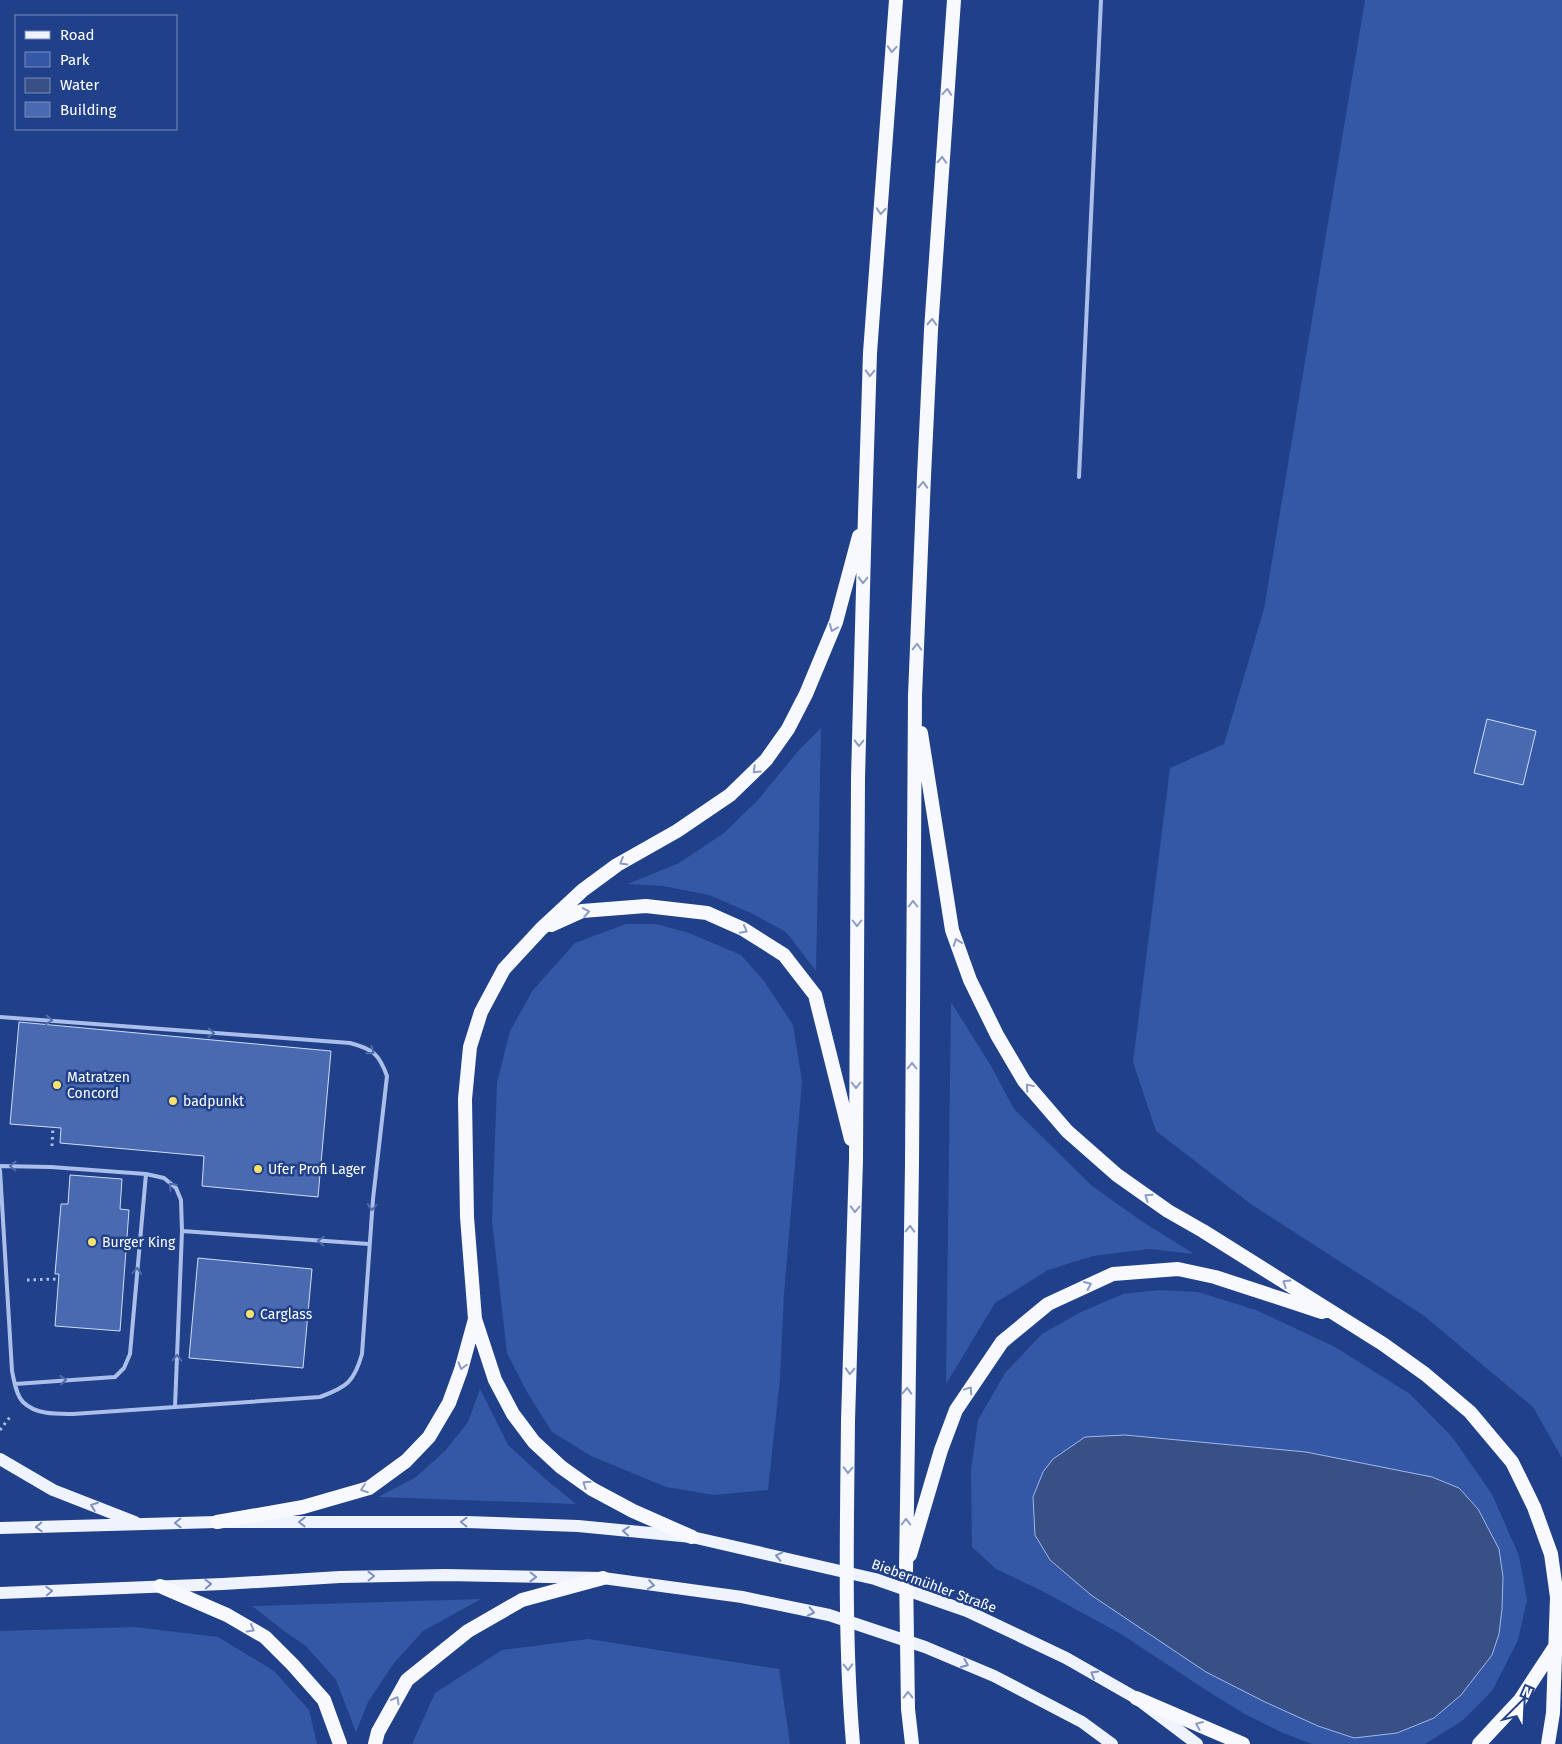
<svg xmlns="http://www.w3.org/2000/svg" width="1562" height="1744" font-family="'Fira Sans',sans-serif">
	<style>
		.green { fill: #3458a6 }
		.water { fill: #395086; stroke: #9fb8ec }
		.building { fill: #4969b1; stroke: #d0ddf8 }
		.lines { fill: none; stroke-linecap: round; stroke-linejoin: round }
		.path { stroke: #abbfeb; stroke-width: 3; stroke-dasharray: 2.5 4; stroke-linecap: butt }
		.service { stroke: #abbfeb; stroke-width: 4 }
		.primary { stroke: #eff3fe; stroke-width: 12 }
		.trunk { stroke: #f7f9fe; stroke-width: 14 }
		.trunk-bridge { stroke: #f7f9fe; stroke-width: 14 }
		.oneway { stroke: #8c9cc4 }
		.oneway2 { stroke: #516cab }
		.oneway3 { stroke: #7d91be }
		.poi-dot { fill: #f8e26c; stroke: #204089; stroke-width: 2 }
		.labels { text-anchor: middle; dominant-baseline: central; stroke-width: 5; stroke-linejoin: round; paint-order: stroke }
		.poi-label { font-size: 14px; fill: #fff; stroke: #204089; text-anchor: start }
		.street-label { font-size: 14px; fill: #fff; stroke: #204089 }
	</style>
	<rect width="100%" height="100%" fill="#204089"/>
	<path class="green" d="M1365 0H1562V1458L1533 1407 1423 1315 1252 1205 1156 1131 1133 1062 1170 768 1224 744 1264 609Z
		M821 728 816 971 786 932 751 913 709 895 663 886 628 884 679 863 724 833 758 800 799 750Z
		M626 924H656L689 933 741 955 764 981 793 1025 802 1081 784 1294 780 1378 768 1490 714 1495 666 1487 591 1456 552 1432 527 1392 507 1353 492 1221 497 1083 510 1031 533 990 575 943Z
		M951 1002 991 1066 1014 1109 1092 1186 1143 1222 1194 1254 1149 1249 1093 1256 1048 1270 995 1303 946 1384Z
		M1160 1290 1198 1292 1256 1310 1335 1347 1410 1394 1452 1437 1492 1494 1519 1556 1527 1600 1518 1640 1492 1691 1462 1721 1425 1744H1312L1283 1733 1245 1714 1209 1692 1121 1634 1046 1593 996 1569 972 1547 971 1470 978 1420 1005 1373 1042 1334 1081 1312 1123 1294Z
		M480 1389 508 1445 543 1477 576 1504 378 1497 416 1477 445 1451 468 1422Z
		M481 1599 423 1631 394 1663 368 1702 356 1732 336 1680 306 1646 284 1631 252 1606Z
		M135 1627 218 1637 274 1671 309 1710 317 1744H0V1631Z
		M589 1639 779 1669 790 1744H412L435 1693 502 1650Z"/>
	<path class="water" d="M1125 1435 1306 1452 1432 1477 1459 1488 1478 1509 1499 1549 1503 1577 1502 1609 1499 1634 1492 1655 1461 1695 1434 1718 1397 1733 1354 1738 1318 1726 1265 1702 1206 1672 1091 1595 1050 1560 1035 1535 1033 1497 1043 1472 1053 1459 1085 1437Z"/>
	<path class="building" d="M1487 719 1536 731 1523 785 1474 773Z
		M19 1022 331 1051 318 1197 202 1186 204 1156 60 1143 61 1128 10 1124Z
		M70 1175 122 1179 120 1209 129 1210 120 1331 55 1326 59 1274H55L61 1204H68Z
		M198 1258 312 1269 303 1368 189 1358Z"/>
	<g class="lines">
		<path class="path" d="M52 1146 53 1127
			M27 1280 58 1279
			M0 1430 10 1417"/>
		<path class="service" d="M1079 477 1101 0
			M0 1017 350 1043C373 1049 379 1054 387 1076L373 1199 362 1354C354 1382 347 1387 320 1397L73 1414C57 1414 36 1415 23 1402 16 1395 14 1380 12 1371L0 1170
			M0 1166 51 1167 146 1174 164 1178 176 1188 181 1200 182 1231 175 1407
			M182 1231 369 1244
			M15 1384 115 1377 124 1368 130 1354 146 1174"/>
		<path class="primary" d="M0 1459 53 1490 135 1522
			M0 1528 217 1522H467L578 1526 692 1537 875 1579 967 1611 1066 1658 1136 1698 1197 1744
			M0 1593 223 1584 340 1577 445 1575 603 1578 742 1597 829 1615 925 1647 994 1676 1082 1722 1112 1744"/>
		<path class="trunk" d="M921 733 952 930 970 980 997 1035 1024 1081 1067 1131 1117 1175 1168 1211 1203 1231 1383 1344 1425 1374 1470 1412 1512 1462 1534 1507 1551 1554 1557 1597 1553 1713 1548 1744
			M551 925 582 911 646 906 707 913 743 929 784 955 815 995 851 1139
			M848 1421 856 1160 858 778 865 514 870 353 896 0
			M217 1522 303 1507 369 1488 406 1461 429 1437 449 1403 461 1370 475 1319
			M692 1537 633 1511 592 1489 561 1467 534 1442 513 1414 495 1380 475 1319 467 1217 465 1099 470 1047 481 1012 504 969 541 929 583 890 617 865 677 831 730 795 766 760 788 729 806 694 836 622 859 536
			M910 1555 941 1450 956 1410 1002 1342 1048 1304 1113 1274 1178 1269 1215 1277 1322 1312
			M906 1571 912 1164 915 696 924 476 931 330 954 0
			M160 1586 227 1615 265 1637 293 1665 324 1700 340 1744
			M1136 1698 1243 1744
			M375 1744 378 1732 407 1680 468 1631 522 1600 603 1578
			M1479 1744 1520 1700 1556 1645"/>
		<path class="trunk-bridge" d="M848 1421C847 1529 844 1636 853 1744
			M906 1571 908 1709 912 1744"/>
	</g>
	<defs><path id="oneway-chevron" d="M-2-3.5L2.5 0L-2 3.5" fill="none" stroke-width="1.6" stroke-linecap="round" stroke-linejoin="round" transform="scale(1.25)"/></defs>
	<g class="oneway">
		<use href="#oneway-chevron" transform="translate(892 49) rotate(94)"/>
		<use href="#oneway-chevron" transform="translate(947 92) rotate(-86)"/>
		<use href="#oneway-chevron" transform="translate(942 160) rotate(-87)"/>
		<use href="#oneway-chevron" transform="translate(881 211) rotate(94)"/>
		<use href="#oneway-chevron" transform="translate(932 322) rotate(-87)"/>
		<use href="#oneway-chevron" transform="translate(870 373) rotate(92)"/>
		<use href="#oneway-chevron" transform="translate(923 485) rotate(-88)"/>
		<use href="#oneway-chevron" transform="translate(863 580) rotate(91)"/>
		<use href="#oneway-chevron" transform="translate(833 628) rotate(112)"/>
		<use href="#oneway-chevron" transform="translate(917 647) rotate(-88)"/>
		<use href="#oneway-chevron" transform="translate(859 743) rotate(91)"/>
		<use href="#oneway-chevron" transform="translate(756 770) rotate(136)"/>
		<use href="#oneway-chevron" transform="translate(623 862) rotate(149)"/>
		<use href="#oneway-chevron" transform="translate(913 904) rotate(-90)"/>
		<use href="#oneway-chevron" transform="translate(586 912) rotate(-10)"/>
		<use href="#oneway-chevron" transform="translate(857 923) rotate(90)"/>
		<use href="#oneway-chevron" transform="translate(744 930) rotate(28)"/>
		<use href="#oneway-chevron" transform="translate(957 942) rotate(-110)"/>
		<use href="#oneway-chevron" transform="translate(912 1066) rotate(-90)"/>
		<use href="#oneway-chevron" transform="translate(856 1085) rotate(90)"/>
		<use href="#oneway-chevron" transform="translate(1029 1087) rotate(-130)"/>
		<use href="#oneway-chevron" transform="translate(1148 1197) rotate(-145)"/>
		<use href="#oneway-chevron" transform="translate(855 1209) rotate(92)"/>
		<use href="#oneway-chevron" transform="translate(910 1229) rotate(-89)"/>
		<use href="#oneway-chevron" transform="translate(1286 1283) rotate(-148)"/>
		<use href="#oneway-chevron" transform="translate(1088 1285) rotate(-25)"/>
		<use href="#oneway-chevron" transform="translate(462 1366) rotate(106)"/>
		<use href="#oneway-chevron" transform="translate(850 1371) rotate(92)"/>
		<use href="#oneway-chevron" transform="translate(969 1390) rotate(-56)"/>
		<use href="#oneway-chevron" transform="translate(907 1391) rotate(-89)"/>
		<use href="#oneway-chevron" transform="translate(848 1470) rotate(91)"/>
		<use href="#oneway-chevron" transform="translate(586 1484) rotate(-146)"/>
		<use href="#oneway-chevron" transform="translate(364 1489) rotate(160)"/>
		<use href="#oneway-chevron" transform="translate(906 1522) rotate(-90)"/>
		<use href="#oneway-chevron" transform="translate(251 1629) rotate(30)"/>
		<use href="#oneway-chevron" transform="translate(848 1667) rotate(89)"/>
		<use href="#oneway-chevron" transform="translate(908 1695) rotate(-91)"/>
		<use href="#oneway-chevron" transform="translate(396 1700) rotate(-60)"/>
		<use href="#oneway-chevron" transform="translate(1199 1725) rotate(-157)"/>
	</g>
	<g class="oneway2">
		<use href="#oneway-chevron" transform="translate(49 1020) rotate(4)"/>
		<use href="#oneway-chevron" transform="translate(211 1033) rotate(4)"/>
		<use href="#oneway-chevron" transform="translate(371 1051) rotate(35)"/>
		<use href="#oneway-chevron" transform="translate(13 1166) rotate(-179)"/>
		<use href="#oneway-chevron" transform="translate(172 1186) rotate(-134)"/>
		<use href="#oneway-chevron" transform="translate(372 1207) rotate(95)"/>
		<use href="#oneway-chevron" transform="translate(321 1241) rotate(-176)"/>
		<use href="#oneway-chevron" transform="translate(137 1271) rotate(-85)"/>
		<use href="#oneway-chevron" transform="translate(177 1358) rotate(-88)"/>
		<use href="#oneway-chevron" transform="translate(63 1380) rotate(-4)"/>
	</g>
	<g class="oneway3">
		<use href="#oneway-chevron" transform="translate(94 1506) rotate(-159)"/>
		<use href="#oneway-chevron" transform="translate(302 1522) rotate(180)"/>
		<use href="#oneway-chevron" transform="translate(464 1522) rotate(-179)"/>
		<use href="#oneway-chevron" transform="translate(178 1523) rotate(179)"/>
		<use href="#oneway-chevron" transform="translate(39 1527) rotate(178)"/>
		<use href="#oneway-chevron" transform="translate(626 1531) rotate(-175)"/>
		<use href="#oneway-chevron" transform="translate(779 1556) rotate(-167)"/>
		<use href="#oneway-chevron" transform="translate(371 1576) rotate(-1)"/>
		<use href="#oneway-chevron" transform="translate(533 1577) rotate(1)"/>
		<use href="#oneway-chevron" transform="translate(208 1584) rotate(-2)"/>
		<use href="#oneway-chevron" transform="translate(651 1585) rotate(8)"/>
		<use href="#oneway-chevron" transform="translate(49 1591) rotate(-3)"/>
		<use href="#oneway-chevron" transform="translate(811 1612) rotate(12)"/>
		<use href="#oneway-chevron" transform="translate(965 1664) rotate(23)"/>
		<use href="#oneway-chevron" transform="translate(1094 1674) rotate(-150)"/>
	</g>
	<g class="poi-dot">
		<circle cx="57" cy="1085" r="5"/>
		<circle cx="173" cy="1101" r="5"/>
		<circle cx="258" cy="1169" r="5"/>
		<circle cx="92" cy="1242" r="5"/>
		<circle cx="250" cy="1314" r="5"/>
	</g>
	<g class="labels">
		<g class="poi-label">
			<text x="67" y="1077">Matratzen<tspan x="67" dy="16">Concord</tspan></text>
			<text x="183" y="1101">badpunkt</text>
			<text x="268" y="1169">Ufer Profi Lager</text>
			<text x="102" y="1242">Burger King</text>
			<text x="260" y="1314">Carglass</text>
		</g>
		<g class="street-label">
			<text transform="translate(934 1586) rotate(20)">Biebermühler Straße</text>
		</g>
	</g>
	<rect x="15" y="15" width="162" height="115" fill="#204089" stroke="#798cb8"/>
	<rect x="25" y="31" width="25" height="8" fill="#eff3fe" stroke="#798cb8"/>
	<text x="60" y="40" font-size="15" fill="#ffffff">Road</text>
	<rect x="25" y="52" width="25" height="15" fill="#3458a6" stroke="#798cb8"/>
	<text x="60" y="65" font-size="15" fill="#ffffff">Park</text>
	<rect x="25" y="78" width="25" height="15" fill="#395086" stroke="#798cb8"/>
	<text x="60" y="90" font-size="15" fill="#ffffff">Water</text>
	<rect x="25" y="102" width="25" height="15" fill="#4969b1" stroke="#798cb8"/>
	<text x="60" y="115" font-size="15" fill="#ffffff">Building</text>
	<g transform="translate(1522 1704) rotate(24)" stroke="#204089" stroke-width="4" paint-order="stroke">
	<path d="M0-4L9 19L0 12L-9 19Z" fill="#ffffff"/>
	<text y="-8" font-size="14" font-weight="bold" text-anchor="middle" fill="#ffffff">N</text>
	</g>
</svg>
